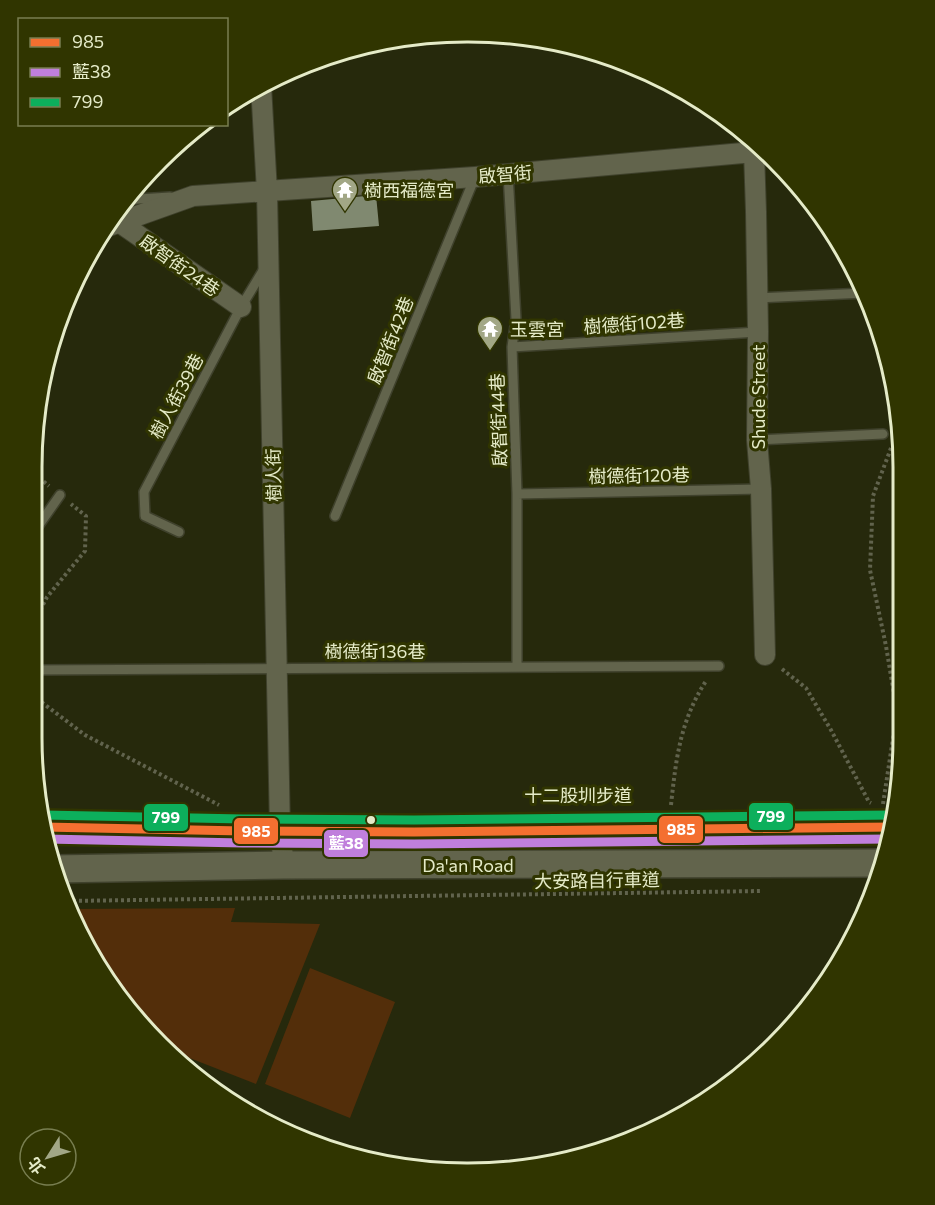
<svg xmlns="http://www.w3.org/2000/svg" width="935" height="1205" font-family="Commissioner,'Noto Sans TC',sans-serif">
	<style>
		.pitch { fill: #532e0a }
		.building { fill: #808970 }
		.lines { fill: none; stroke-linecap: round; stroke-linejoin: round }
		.lane-casing { stroke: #3f412c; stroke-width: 12 }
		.street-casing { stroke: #3f412c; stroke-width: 22 }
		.secondary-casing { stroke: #3f412c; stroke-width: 30 }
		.path { stroke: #61634d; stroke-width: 4; stroke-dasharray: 3 3; stroke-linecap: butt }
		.lane { stroke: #62644c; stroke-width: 9 }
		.street { stroke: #62644c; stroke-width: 20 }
		.secondary { stroke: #62644c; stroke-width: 27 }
		.bus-1-casing { stroke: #303500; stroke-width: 14 }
		.bus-2-casing { stroke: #303500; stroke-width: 14 }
		.bus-3-casing { stroke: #303500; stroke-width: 14 }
		.bus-1 { stroke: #f46f30; stroke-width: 9 }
		.bus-2 { stroke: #c07fdc; stroke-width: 9 }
		.bus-3 { stroke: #0daf5c; stroke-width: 9 }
		.bus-dot { fill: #e5ebc8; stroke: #303500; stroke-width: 2 }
		.labels { text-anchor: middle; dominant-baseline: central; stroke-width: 6; stroke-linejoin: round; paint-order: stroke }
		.street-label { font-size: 18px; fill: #e5ebc8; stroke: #303500 }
		.poi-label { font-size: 18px; fill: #e5ebc8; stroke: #303500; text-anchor: start }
		.rim { fill: none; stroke: #e5ebc8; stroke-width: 3 }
		.line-badge { stroke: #303500; stroke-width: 2 }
		.badge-label { font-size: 16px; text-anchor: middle; font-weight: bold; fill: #fff }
	</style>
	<rect width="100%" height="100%" fill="#26290c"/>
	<path class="pitch" d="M235 908 231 922 320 924 256 1084 159 1046 90 956 71 909Z
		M310 968 395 1002 350 1118 265 1084Z"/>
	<path class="building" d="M329 54 330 65 297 69V68Z
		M376 195 379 226 313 231 311 201Z"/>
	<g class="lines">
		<defs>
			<path id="lane" d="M508 173 516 319 512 347 517 494V667
				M123 200 170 197
				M757 298 865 293
				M512 347 758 332
				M757 440 883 434
				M517 494 761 489
				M335 516 475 177
				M179 532 145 516 144 492 241 307 264 269
				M32 535 60 495
				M32 670 719 666"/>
			<path id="street" d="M261 85 267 192 280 830 284 865
				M752 139 754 152 756 212 758 332 757 440 761 489 765 655
				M119 222 241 307
				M109 226 193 196 475 177 754 152 762 149"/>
			<path id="secondary" d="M43 827 243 831 414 832 894 827
				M54 869 284 865 883 863"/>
		</defs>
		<use href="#lane" class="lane-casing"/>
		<use href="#street" class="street-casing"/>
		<use href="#secondary" class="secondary-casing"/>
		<path class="path" d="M891 448 873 496 870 570 886 646 897 712
			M32 479 43 481 49 486
			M32 626 47 597 85 551 86 516 71 504
			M782 669 806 688 831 730 869 802 871 803
			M34 686 40 701 85 735 219 805
			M883 804 897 712
			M671 805C676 759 680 721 706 681
			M67 901 762 891"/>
		<use href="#lane" class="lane"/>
		<use href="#street" class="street"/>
		<use href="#secondary" class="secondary"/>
		<defs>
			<path id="bus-1" d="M43 827 243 831 414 832 894 827"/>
			<path id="bus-2" d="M45 839 243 843 414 844 890 839"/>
			<path id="bus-3" d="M43 815 243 819 414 820 894 815"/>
		</defs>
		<use href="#bus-1" class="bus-1-casing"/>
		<use href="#bus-2" class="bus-2-casing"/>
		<use href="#bus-3" class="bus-3-casing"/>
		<use href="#bus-1" class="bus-1"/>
		<use href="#bus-2" class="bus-2"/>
		<use href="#bus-3" class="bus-3"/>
	</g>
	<defs>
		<symbol id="temple-pin" viewBox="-11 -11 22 30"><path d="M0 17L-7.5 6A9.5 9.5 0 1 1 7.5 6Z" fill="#a2a786" stroke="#303500"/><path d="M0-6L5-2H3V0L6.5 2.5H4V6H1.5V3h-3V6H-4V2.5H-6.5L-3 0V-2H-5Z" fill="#fff"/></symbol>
	</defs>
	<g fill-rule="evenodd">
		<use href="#temple-pin" x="330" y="175" width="30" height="40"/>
		<use href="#temple-pin" x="475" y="314" width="30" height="40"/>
	</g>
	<circle class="bus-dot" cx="371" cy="820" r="5"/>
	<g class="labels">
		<g class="street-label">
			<text transform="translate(505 174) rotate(-5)">啟智街</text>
			<text transform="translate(180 265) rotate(35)">啟智街24巷</text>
			<text transform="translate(634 323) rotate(-4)">樹德街102巷</text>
			<text transform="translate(390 340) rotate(-68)">啟智街42巷</text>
			<text transform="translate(176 396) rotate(-62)">樹人街39巷</text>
			<text transform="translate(758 397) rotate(-90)">Shude Street</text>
			<text transform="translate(498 420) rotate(-92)">啟智街44巷</text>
			<text transform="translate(273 475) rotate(-91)">樹人街</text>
			<text transform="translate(639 475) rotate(-1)">樹德街120巷</text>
			<text x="375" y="651">樹德街136巷</text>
			<text x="578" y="795">十二股圳步道</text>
			<text x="468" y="865">Da'an Road</text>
			<text transform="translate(597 880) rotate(-1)">大安路自行車道</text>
		</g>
		<g class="poi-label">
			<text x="364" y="190">樹西福德宮</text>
			<text x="510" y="329">玉雲宮</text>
		</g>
	</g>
	<path d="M0 0H935V1205H0ZM467 42H468A425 425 0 0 1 893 467V738A425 425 0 0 1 468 1163H467A425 425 0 0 1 42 738V467A425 425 0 0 1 467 42Z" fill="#303500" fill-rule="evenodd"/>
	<path class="rim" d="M467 42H468A425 425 0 0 1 893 467V738A425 425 0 0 1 468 1163H467A425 425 0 0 1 42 738V467A425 425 0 0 1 467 42Z"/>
	<g class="line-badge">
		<rect x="748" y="802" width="46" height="29" rx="6" fill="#0daf5c"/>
		<rect x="143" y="803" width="46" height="29" rx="6" fill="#0daf5c"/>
		<rect x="658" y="815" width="46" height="29" rx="6" fill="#f46f30"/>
		<rect x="233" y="817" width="46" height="28" rx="6" fill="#f46f30"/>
		<rect x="323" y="829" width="46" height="29" rx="6" fill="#c07fdc"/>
	</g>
	<g class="badge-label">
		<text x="771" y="822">799</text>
		<text x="166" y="823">799</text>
		<text x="681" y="835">985</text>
		<text x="256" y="837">985</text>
		<text x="346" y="849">藍38</text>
	</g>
	<rect x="18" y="18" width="210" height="108" fill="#303500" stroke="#787e50" stroke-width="1.5"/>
	<rect x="30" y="38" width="30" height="9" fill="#f46f30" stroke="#787e50" stroke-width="1.5"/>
	<text x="72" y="48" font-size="18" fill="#e5ebc8">985</text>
	<rect x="30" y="68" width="30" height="9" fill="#c07fdc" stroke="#787e50" stroke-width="1.5"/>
	<text x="72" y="78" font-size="18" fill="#e5ebc8">藍38</text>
	<rect x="30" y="98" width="30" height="9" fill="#0daf5c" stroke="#787e50" stroke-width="1.5"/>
	<text x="72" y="108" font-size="18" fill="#e5ebc8">799</text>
	<g transform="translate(48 1157) rotate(233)"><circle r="28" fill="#303500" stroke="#787e50" stroke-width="1.5"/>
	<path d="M0-4.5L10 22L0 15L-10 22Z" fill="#a2a786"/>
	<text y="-9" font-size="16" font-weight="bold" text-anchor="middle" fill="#e5ebc8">北</text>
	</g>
</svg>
